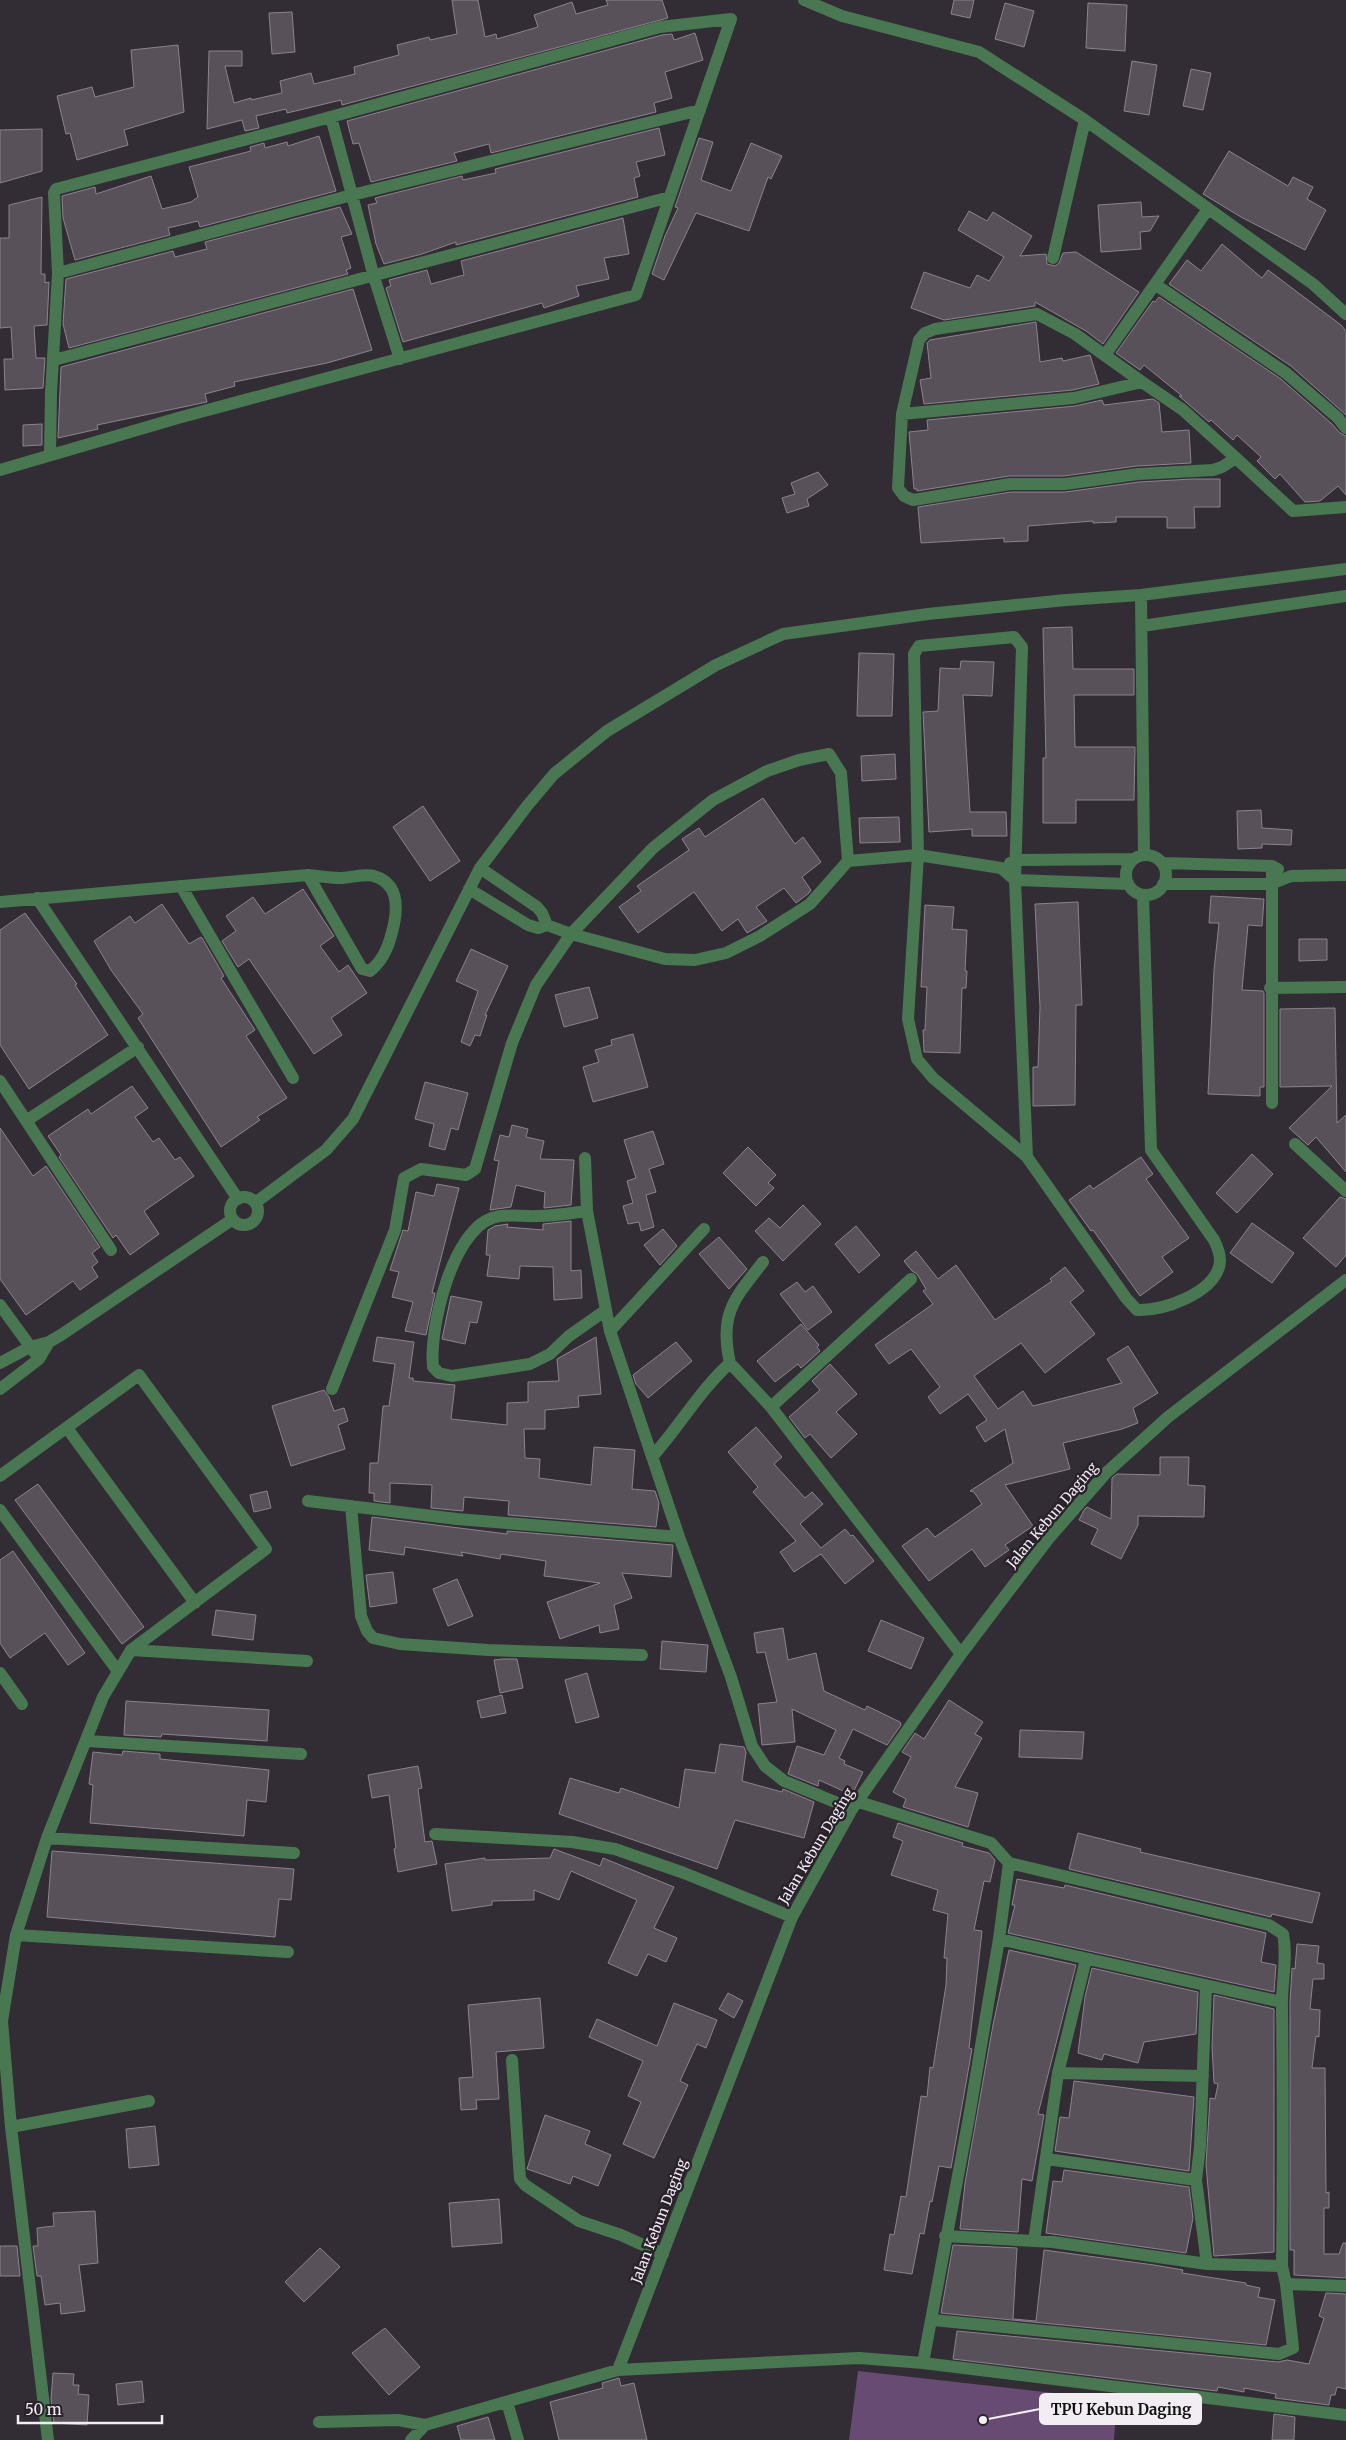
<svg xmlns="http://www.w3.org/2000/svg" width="1346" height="2440" font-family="Merriweather,serif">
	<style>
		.green { fill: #674b72 }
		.building { fill: #58515a; stroke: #8b838e }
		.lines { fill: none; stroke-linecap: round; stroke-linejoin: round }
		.minor { stroke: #497751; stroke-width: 12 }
		.labels { text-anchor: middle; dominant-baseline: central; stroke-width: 5; stroke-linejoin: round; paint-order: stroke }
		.street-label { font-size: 14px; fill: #f2edf3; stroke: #29222b }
		.leader { fill: none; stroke: #f2edf3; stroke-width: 2 }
		.callout-dot { fill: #f2edf3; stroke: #29222b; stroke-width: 2 }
		.callout { fill: #f2edf3; stroke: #f2edf3; stroke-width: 2 }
		.callout-label { font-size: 15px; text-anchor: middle; font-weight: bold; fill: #111 }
	</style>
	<rect width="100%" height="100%" fill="#322c35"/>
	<path class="green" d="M858 2371 1117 2400 1114 2440H849Z"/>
	<path class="building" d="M452 0H478L485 37 496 34 497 39 538 27 534 15 572 2 576 14 608 5 606 0H662L668 18 342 105 341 100 287 113 286 109 256 116 259 128 245 131 242 120 207 129 209 51H242V66H225L234 103 251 98V100L282 93 280 81 311 73 314 84 355 74 354 67 399 55 397 45 429 37 430 40 457 34Z
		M954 0H974L970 18 951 14Z
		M1005 3 1034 11 1024 47 995 39Z
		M1088 3 1127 5 1125 51 1086 48Z
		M292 12 295 52 272 54 269 13Z
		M695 33 703 60 665 72 672 98 654 103 656 112 491 153 489 144 454 153 457 161 371 182 359 143 353 144 347 121 662 35 672 34 674 40Z
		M178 45 184 112 124 130 128 145 77 160 70 133 66 134 57 96 92 87 95 97 134 87 131 50Z
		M1132 61 1157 65 1149 115 1124 111Z
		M1191 69 1211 73 1203 110 1183 106Z
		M659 128 665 155 636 162 640 176 634 178 638 197 456 245V242L422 254 384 264 376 244 368 205 377 203 375 198 462 176 463 180 496 173 495 169Z
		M42 129V171L0 183V130Z
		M319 136 336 191 200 227 198 221 168 228 170 235 75 260 63 218 62 196 95 187 96 194 151 176 162 209 191 202 198 197 189 167 251 151 250 147 264 143 265 148 287 142 288 146Z
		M699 138 713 142 701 180 731 191 751 143 782 156 771 179 768 177 749 231 696 213 664 280 652 274 665 236 678 208 675 207Z
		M1229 151 1288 186 1293 177 1313 187 1307 199 1326 210 1305 250 1241 217 1203 194Z
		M42 197 41 274H45V283L49 282 47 325 34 326 36 358H45L43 388 5 390 4 359H13L11 327 0 328V238H9V205Z
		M1141 202 1142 217 1159 216 1150 231 1140 232 1141 249 1101 252 1098 205Z
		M340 207 352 234 341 237 351 268 346 270 348 274 69 348 63 324 66 279 173 251 175 257 207 249 205 242Z
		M969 211 987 221 993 212 1032 236 1020 256 1046 254 1047 264 1055 266 1059 263 1063 253 1076 252 1139 292 1103 344 1086 331 1035 302V306L944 320 911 308 924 272 970 288 977 275 989 281 1004 257 958 230Z
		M623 218 629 254 604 258 609 279 576 286 579 296 544 308 542 303 403 342 386 288 391 286 389 280 427 270 431 284 464 275 461 261Z
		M1222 244 1262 278 1268 270 1341 325 1346 331V415L1291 366 1169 284 1187 260 1201 271Z
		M353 289 372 350 327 363 234 382 235 386 205 394 207 402 97 425 98 429 58 438 61 367Z
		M1159 297 1281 379 1332 424 1340 433 1346 436V495L1338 486 1320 501 1305 502 1280 474 1275 479 1257 461 1261 457 1237 435 1233 440 1211 420 1209 422 1179 396H1182L1144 365 1140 370 1116 353 1153 301 1155 302Z
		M1036 322 1040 362 1062 358 1063 361 1090 355 1099 384 1073 390 924 404 920 380 931 378 927 343 930 340Z
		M1153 399 1159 403 1162 432 1189 430 1191 463 1137 466 1064 476H1009L917 491V489H914L909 432 928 430 927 420 1075 406 1102 400 1104 405Z
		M42 424V445L23 446V425Z
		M818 472 828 485 807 499 809 506 787 513 782 498 795 494 791 483Z
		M1192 479H1220V507H1194L1195 528H1167V517H1116V522L1093 523V521L1028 526V541L1004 542V538L921 543 918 507 1011 492H1065L1139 482Z
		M1072 627 1073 669H1134V695H1074L1075 747H1135L1134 800H1076V823H1043V758H1046L1043 628Z
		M859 653 894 654 892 716H857Z
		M961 661 994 662 992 696 963 695 970 812H1006L1007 836H972V829L929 832 923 712 938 711 940 668 960 669Z
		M895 754 896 779 862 781 861 756Z
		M763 798 795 844 803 837 821 862 802 877 811 890 809 893 796 903 784 888 756 907 767 921 747 933 738 919 722 931 694 892 638 933 619 907 641 891 637 886 689 850 682 839 699 828 705 837Z
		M423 806 460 861 430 881 393 827Z
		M1261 810 1262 828 1292 830 1291 845 1262 844V848L1238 849 1237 811Z
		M899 817 900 842 860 843 859 818Z
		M303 889 334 936 320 946 339 972 348 965 367 993 331 1018 342 1035 314 1054 249 959 238 967 222 941 236 931 226 916 253 897 265 914Z
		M1211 896 1264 899 1262 926 1248 925 1242 990 1263 991 1264 993V1087H1260V1096L1208 1094 1214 970 1219 923H1209Z
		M1078 902 1082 1005H1076L1075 1105 1033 1106V1067H1038L1040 1007 1035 904Z
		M162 904 189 944 201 937 202 938 224 976 221 978 255 1030 246 1036 287 1098 257 1117 260 1120 221 1147 138 1018 143 1014 111 970 94 941 130 916 135 923Z
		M925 905 954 907 952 929 967 930 965 971H967L966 988H962L960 1053 924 1052 923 1030H925L927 987H921Z
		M25 913 77 984 75 985 108 1035 29 1089 0 1045V930Z
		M1299 939H1327V960L1299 961Z
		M471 949 508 966 485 1015H487L480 1036 475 1035 470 1046 461 1042 478 991 456 981Z
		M589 987 598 1018 564 1027 555 995Z
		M1335 1008 1337 1123 1346 1115V1172L1316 1137 1308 1145 1289 1128 1332 1086 1280 1087V1009Z
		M633 1034 648 1087 593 1102 583 1067 599 1062 595 1050 612 1045 611 1040Z
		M425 1082 468 1093 458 1130 451 1128 445 1150 429 1146 434 1124 415 1119Z
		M132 1086 148 1108 135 1117 153 1142 159 1138 175 1160 180 1157 194 1176 144 1211 159 1234 130 1255 116 1235 113 1238 59 1157 61 1155 48 1136 88 1109 91 1114Z
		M512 1125 528 1129 526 1137 544 1141 540 1159 574 1160 571 1205 544 1208 545 1192 516 1185 511 1207 490 1210 499 1161 494 1160 500 1135 509 1137Z
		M0 1128 33 1176 46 1166 100 1247 92 1253 98 1262 92 1267 98 1277 80 1290 73 1281 26 1315 0 1279Z
		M653 1131 664 1164 649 1169 656 1192 646 1195 654 1227 641 1231 639 1222 628 1224 623 1206 633 1203 627 1181 636 1178 624 1140Z
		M748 1147 776 1175 768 1183 774 1188 756 1206 723 1173Z
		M1252 1154 1273 1174 1237 1213 1216 1193Z
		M1141 1157 1153 1174 1146 1179 1189 1238 1162 1257 1173 1272 1140 1296 1093 1230 1091 1231 1069 1200 1090 1185 1093 1189Z
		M437 1184 459 1188 432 1293H435L426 1335 405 1331 413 1302 392 1297 399 1272 390 1270 403 1230 408 1231 416 1192 434 1196Z
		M1340 1197 1346 1199V1255L1336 1267 1303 1238Z
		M803 1205 821 1224 783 1261 755 1231 769 1218 780 1228Z
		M571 1221V1271L581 1270 582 1298 554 1300 553 1267 520 1266 519 1279 487 1276 490 1255H486L488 1230 495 1226 508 1224 507 1227 543 1230V1224Z
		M1252 1223 1294 1253 1272 1283 1230 1253Z
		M856 1226 880 1255 859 1273 835 1244Z
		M663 1229 677 1246 660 1265 644 1245Z
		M719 1237 747 1269 729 1289 699 1254Z
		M916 1251 938 1279 956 1265 995 1320 1052 1281 1050 1279 1065 1267 1084 1291 1070 1302 1095 1334 1045 1373 1021 1343 974 1376 998 1409 1023 1391 1033 1406 1122 1383 1107 1359 1128 1346 1158 1393 1133 1408 1138 1423 1122 1429 1063 1443 1070 1469 1005 1485 1033 1526 1005 1545 1009 1550 985 1567 972 1549 929 1581 902 1546 927 1528 935 1537 982 1504 974 1492 970 1491 1013 1463 1005 1429 985 1442 976 1427 987 1420 968 1394 940 1414 928 1397 940 1387 911 1349 889 1364 875 1345 933 1304 923 1291 926 1289 917 1274 912 1271 904 1261Z
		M797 1282 805 1292 813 1286 832 1312 808 1330 780 1294Z
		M451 1296 482 1302 477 1323 470 1322 465 1344 442 1339Z
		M801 1324 819 1345 817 1347 820 1351 801 1368 798 1364 775 1382 757 1361Z
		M377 1337 414 1342 409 1378H413V1381L455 1385 451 1419 507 1425V1403L528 1402V1382L559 1381 557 1359 596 1337 601 1394 578 1396 579 1407 545 1410V1429H524L525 1458 540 1459 539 1478 591 1485 594 1447 635 1450 632 1489 655 1491 659 1503 656 1527 508 1515 509 1501 464 1497 463 1511 431 1508 432 1485 390 1483V1503L374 1501V1493H369L370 1463H378L383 1406H389L395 1364 373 1361Z
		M676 1342 692 1361 648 1398 636 1384 633 1375Z
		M830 1364 857 1394 836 1412 857 1434 831 1458 810 1434 805 1438 789 1417 820 1390 812 1381Z
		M324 1390 329 1397 334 1411 344 1408 348 1421 338 1425 345 1449 291 1466 272 1406Z
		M756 1427 782 1457 774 1464 805 1498 812 1492 823 1504 800 1524 821 1548 845 1529 851 1536 853 1535 874 1561 845 1584 821 1554 794 1572 780 1552 796 1541 753 1492 758 1487 728 1452Z
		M1160 1457H1189L1188 1485 1205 1486 1204 1517 1138 1516V1525L1121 1559 1091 1544 1098 1529 1079 1520 1084 1510 1087 1507 1111 1519 1112 1478 1117 1474 1160 1475Z
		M38 1484 144 1627 122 1644 15 1500Z
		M267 1491 271 1508 254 1512 250 1495Z
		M372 1517 507 1534V1531L673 1545 671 1577 622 1573 632 1598 614 1605 619 1629 600 1633 599 1625 560 1639 547 1602 600 1583 544 1576 546 1561 501 1554 500 1559 461 1552 463 1556 405 1547 404 1555 369 1550Z
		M13 1551 85 1653 68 1665 45 1633 10 1658 0 1643V1560Z
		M393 1572 397 1603 370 1607 366 1575Z
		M457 1579 473 1616 448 1626 433 1589Z
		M216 1610 256 1615 253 1640 212 1635Z
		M881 1620 924 1638 911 1669 868 1651Z
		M783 1628 788 1660 816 1653 824 1691 865 1710 867 1706 900 1722 901 1725 887 1745 853 1729 839 1758 845 1761 844 1764 863 1772 852 1795 819 1780 818 1786 788 1774 797 1746 824 1755 836 1730 792 1709 795 1742 762 1745 758 1704 777 1702 765 1652 757 1653 754 1633Z
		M662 1641 708 1645 706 1672 660 1669Z
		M503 1659H517L523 1688 500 1693 494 1660Z
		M587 1673 599 1717 576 1723 565 1680Z
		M502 1695 506 1713 481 1718 477 1701Z
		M949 1700 983 1722 975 1734 982 1738 955 1787 978 1793 968 1827 903 1807 906 1799 893 1792 911 1757 902 1752 915 1733 924 1739Z
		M126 1701 269 1710 267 1741 162 1734 161 1737 124 1735Z
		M1020 1730 1084 1732 1082 1759 1019 1757Z
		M720 1744 744 1747 746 1752 742 1781 782 1792 783 1789 814 1802 804 1838 735 1820 717 1869 559 1814 570 1778 619 1793 621 1788 679 1808 685 1769 715 1773Z
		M123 1751 160 1754V1759L269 1770 266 1802 247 1800 244 1836 90 1823 93 1785 89 1784 93 1752 122 1755Z
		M418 1766 422 1788 418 1789 425 1842 432 1841 437 1864 398 1872 394 1849 396 1848 389 1795 372 1798 368 1775Z
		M898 1823 963 1843 962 1846 989 1853 995 1860 990 1882 984 1881 974 1930 982 1931 969 2048 972 2049 951 2168 939 2166 932 2202 930 2201 924 2234 920 2233 912 2274 884 2270 890 2234 894 2235 901 2196 906 2197 921 2096 927 2097 930 2067 933 2068 946 1985 947 1958H944L948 1914 933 1910 938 1890 891 1875 903 1841 893 1837Z
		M1078 1833 1141 1849 1140 1852 1320 1893 1312 1923 1272 1914 1271 1917 1069 1869Z
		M554 1849 600 1866 603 1858 674 1887 654 1928 677 1938 666 1962 648 1954 637 1976 608 1963 637 1900 571 1871 559 1900 534 1890V1900L492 1901V1905L452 1911 445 1864 485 1858V1860L550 1858Z
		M52 1851 294 1869 291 1900 279 1899 275 1937 47 1917Z
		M1017 1879 1064 1888 1065 1885 1266 1933 1261 1962 1276 1965 1274 1992 1008 1933 1015 1905H1012Z
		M1297 1944 1319 1946 1317 1963 1324 1964V1979H1313L1310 2009 1320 2010 1319 2037 1316 2036 1312 2068H1325L1326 2193 1329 2192V2208H1324V2254H1339L1343 2243H1346V2278L1294 2275V2250H1290V2001L1292 1968 1295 1969Z
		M1009 1950 1076 1965 1038 2114 1044 2115 1032 2181 1022 2179 1018 2232 960 2229 965 2183 993 2025Z
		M1092 1968 1198 1992 1196 2034 1144 2042 1138 2063 1104 2054 1102 2060 1078 2053 1085 1997Z
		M728 1993 743 2001 734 2018 719 2009Z
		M1214 1995 1274 2009V2252L1214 2256 1206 2165 1210 2098 1215 2099 1218 2084 1214 2083 1212 2046Z
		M540 1998 544 2048 496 2052 499 2099 476 2100 477 2109 461 2110 459 2078 473 2077 468 2005Z
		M674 2003 717 2020 706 2048 697 2044 680 2081 688 2085 654 2158 623 2144 641 2102 628 2096 643 2061 589 2037 597 2019 657 2046Z
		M1074 2081 1194 2097 1189 2171 1055 2151 1060 2117 1069 2118Z
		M545 2115 590 2131 585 2144 611 2155 598 2186 573 2176 570 2184 527 2169Z
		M155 2126 159 2165 129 2168 126 2129Z
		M1064 2170 1189 2187 1193 2218 1186 2253 1046 2233 1053 2181 1062 2182Z
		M499 2199 502 2243 452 2247 449 2203Z
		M95 2211 98 2263 79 2265 85 2311 61 2314 60 2303 45 2305 41 2276H37L33 2246H38L37 2228 54 2226 53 2213Z
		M953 2245 1017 2248 1013 2319 1036 2321 1044 2250 1154 2265 1183 2270 1182 2273 1246 2283V2285L1260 2288 1258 2297 1275 2300 1266 2345 941 2313Z
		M0 2246H17L20 2276H0Z
		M320 2248 340 2267 304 2302 285 2282Z
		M1326 2293 1346 2294V2389L1337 2387 1335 2395H1331L1329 2405 1275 2398 1276 2394 1244 2388V2392L1218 2387 1217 2391 953 2359 957 2331 1278 2362 1287 2360 1309 2364 1324 2318 1319 2316Z
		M385 2328 420 2367 389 2395 352 2353Z
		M53 2373 74 2374 73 2385H79L78 2394 89 2395 87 2425 54 2423 51 2399Z
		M619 2378 621 2386 634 2383 647 2440H559L550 2402 603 2388 602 2383Z
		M142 2381 144 2402 118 2405 116 2384Z
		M1274 2414 1295 2417 1294 2440H1272Z
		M488 2417 495 2440H461L457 2426Z"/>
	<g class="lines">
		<path class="minor" d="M804 0 842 16 979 52 1085 120 1313 284 1346 314
			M331 117 374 277 400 359
			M1053 258 1085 120
			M58 273 352 195 700 110
			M1156 285 1286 373 1338 418 1346 428
			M1105 355 1208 209
			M54 360 670 197
			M902 414 1074 398 1142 382 1183 410 1236 458 1222 467 1213 470 1138 474 1065 484H1010L913 500 904 496 898 488 902 414 919 340 925 333 935 329 1037 314 1075 334 1142 382
			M1236 458 1293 511 1346 507
			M0 470 178 418 636 295 731 19 660 27 290 128 56 189 54 193 58 273 51 393 50 455
			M1141 595 1144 855
			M1142 626 1346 596
			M1126 875a20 20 0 1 1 40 0a20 20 0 1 1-40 0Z
			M1010 863 1017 860 1134 859
			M1162 863 1272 866 1278 869
			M1272 866V1103
			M480 868 537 907 542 913 547 925
			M1163 884H1271L1291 876 1346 875
			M181 886 293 1078
			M469 889 528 925 538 928 547 925 571 934 665 959 695 960 726 953 760 936 810 904 848 861 918 855 1001 868 1015 880 1128 884
			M37 898 238 1199
			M0 902 308 875C319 876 329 878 340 878 350 878 365 873 374 876 397 883 398 904 394 924 390 942 385 959 370 971L362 969 308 875
			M1270 988 1346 987
			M0 1081 111 1250
			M26 1121 138 1047
			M1295 1144 1346 1191
			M1027 1157 1015 880 1022 647 1014 637 919 646 914 654 918 855 908 1019 917 1059 933 1078 1027 1157 1126 1298 1137 1310C1163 1311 1211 1294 1219 1267 1222 1258 1218 1248 1214 1240L1151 1150 1143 895
			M585 1158 587 1211 610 1331 679 1537 731 1677 752 1746 765 1766 784 1781 852 1809
			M230 1211a14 14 0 1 1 28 0a14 14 0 1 1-28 0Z
			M255 1203 326 1150 353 1119 480 868 527 806 554 774 607 731 716 665 783 634 928 614 1066 600 1141 595 1346 569
			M587 1211C571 1213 554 1216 538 1216 523 1217 506 1213 492 1218 452 1232 429 1328 433 1367L439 1373 452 1376 530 1364 550 1354 569 1336 606 1310
			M0 1305 35 1353
			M610 1331 704 1229
			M0 1363 30 1347 49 1342 61 1335 233 1219
			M730 1363C719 1314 734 1299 763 1262
			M0 1389 39 1359 49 1342
			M332 1389 395 1230 404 1178 421 1169 466 1175 475 1169 512 1043 536 985 571 934 653 848 713 800 767 771 799 760 829 754 841 773 848 861
			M771 1407 911 1279
			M67 1428 195 1603
			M652 1457C679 1427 700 1390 730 1363L771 1407 961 1654
			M0 1476 139 1375 266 1549 131 1650 103 1697 47 1838 16 1935 2 2021 11 2127 48 2440
			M308 1501 457 1519 679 1537
			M351 1506 361 1616 367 1631 373 1638 400 1644 488 1650 642 1655
			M0 1510 117 1670
			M131 1650 307 1661
			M0 1673 22 1704
			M87 1741 301 1754
			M859 1802 991 1843 1009 1863 1269 1925 1283 1934C1288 1958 1281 1985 1282 2010 1283 2095 1283 2181 1282 2266L1286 2284 1293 2348 1279 2354 933 2320
			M435 1834 572 1842 615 1849 684 1873 792 1917
			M47 1838 294 1853
			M16 1935 288 1952
			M999 1939 1282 2002
			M1206 1986 1200 2147 1196 2180 1207 2264
			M512 2060 520 2179 525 2185 579 2221 621 2235 663 2254
			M1058 2073 1203 2076
			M11 2127 149 2101
			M1047 2159 1196 2180
			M945 2236 1053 2242 1207 2264 1282 2266
			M1034 2241 1058 2073 1086 1959
			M1286 2284 1346 2286
			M923 2363 969 2117 999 1939 1009 1863
			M618 2370 859 2358 923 2363 1346 2415
			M507 2402 518 2440
			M319 2422 398 2420 425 2425
			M411 2440 425 2425 618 2370 792 1917 852 1809 961 1654 1049 1538 1106 1473 1168 1417 1346 1280"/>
	</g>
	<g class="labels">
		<g class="street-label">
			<text transform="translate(1052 1515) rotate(-50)">Jalan Kebun Daging</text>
			<text transform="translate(816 1846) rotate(-59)">Jalan Kebun Daging</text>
			<text transform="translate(659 2221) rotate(-69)">Jalan Kebun Daging</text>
		</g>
	</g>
	<path class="leader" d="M983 2420L1040 2409"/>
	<circle class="callout-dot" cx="983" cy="2420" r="5"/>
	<rect class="callout" x="1040" y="2394" width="161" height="30" rx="5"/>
	<g class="callout-label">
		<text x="1121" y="2415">TPU Kebun Daging</text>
	</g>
	<path d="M18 2415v8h144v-8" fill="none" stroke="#f2edf3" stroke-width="2.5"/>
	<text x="25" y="2415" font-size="15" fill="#f2edf3" stroke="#29222b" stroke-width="4" paint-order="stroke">50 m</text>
</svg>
